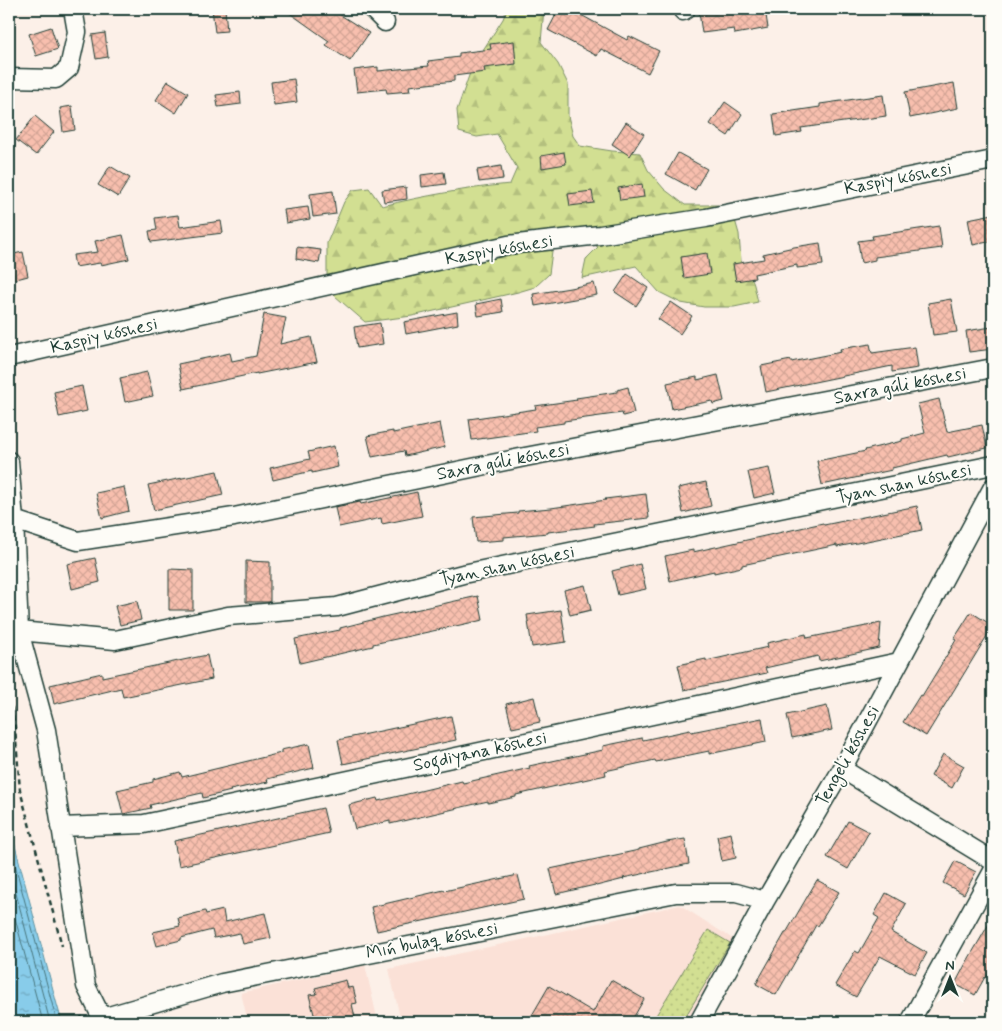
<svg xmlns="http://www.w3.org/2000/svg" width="1002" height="1031" font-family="Mynerve,sans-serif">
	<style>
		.built { fill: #fbe1d7 }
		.grass { fill: url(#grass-dots); stroke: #788e63 }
		.forest { fill: url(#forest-firs); stroke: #788e63 }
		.water { fill: url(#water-ripples); stroke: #5e93a1 }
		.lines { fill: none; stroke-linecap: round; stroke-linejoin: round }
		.shore { stroke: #49767d; stroke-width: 1 }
		.building { fill: url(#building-cross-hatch); stroke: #1f3d34 }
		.street-casing { stroke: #1f3d34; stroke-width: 21 }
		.path { stroke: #1f3d34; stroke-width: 2.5; stroke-dasharray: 5 4; stroke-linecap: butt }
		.street { stroke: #fdfcf7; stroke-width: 18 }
		.labels { text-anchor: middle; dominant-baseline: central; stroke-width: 4; stroke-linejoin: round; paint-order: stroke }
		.street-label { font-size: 18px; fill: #1f3d34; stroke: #fdfcf7 }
	</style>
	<defs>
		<pattern id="grass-dots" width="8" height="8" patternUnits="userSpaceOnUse" patternTransform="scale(1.25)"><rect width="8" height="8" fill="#d2df92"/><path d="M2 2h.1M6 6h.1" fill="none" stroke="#b4c07e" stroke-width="1.8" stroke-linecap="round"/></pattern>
		<pattern id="forest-firs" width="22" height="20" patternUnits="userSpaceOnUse" patternTransform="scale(1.25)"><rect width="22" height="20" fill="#d2df92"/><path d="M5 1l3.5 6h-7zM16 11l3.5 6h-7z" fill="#b4c07e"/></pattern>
		<pattern id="water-ripples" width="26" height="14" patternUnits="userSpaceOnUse" patternTransform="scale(1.25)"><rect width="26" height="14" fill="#88ccea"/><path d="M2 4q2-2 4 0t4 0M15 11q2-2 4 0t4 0" fill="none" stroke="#6fa7be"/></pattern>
		<pattern id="building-cross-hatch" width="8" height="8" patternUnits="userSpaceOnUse" patternTransform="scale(1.25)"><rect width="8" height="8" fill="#f8bfae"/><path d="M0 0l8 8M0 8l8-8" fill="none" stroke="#d4a596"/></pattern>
	</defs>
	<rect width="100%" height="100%" fill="#fcf0e8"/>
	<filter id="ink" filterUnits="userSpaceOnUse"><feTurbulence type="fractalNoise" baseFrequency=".02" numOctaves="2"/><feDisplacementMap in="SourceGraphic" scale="10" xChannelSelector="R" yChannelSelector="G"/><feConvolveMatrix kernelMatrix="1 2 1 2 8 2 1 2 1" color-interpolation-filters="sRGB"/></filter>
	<g filter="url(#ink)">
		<path class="built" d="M680 905 736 941 689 1022H401L389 969Z
			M365 965 378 1022H248L241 993Z"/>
		<path class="grass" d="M708 930 730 943 682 1022H652Z"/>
		<path class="forest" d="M507 9H544L541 42 558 64 568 84V116L573 136 580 146 612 151 640 153 648 170 664 189 685 205H718L733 213 739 234 741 261 753 281 758 302 734 307H704L681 303 659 292 636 266 582 278 586 259 598 247 572 232 552 251 549 274 535 287 518 292 412 316 365 322 327 289V243L344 202 353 190 369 188 382 206C424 196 467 188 510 184L517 168 497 134 477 137 459 132 457 110 472 67 503 19Z"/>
		<path class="water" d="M9 823 56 1001 62 1022H9Z"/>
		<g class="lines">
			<path class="shore" d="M9 842 57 1022
				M9 867 50 1022
				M9 896 43 1022"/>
		</g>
		<path class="building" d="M212 9H225L227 31 215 32Z
			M284 9H331L369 33 350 61 326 45 329 41Z
			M559 9H570L627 40 629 36 659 51 648 73 601 49 597 56 548 30Z
			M722 9H765L768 28 735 34 734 29 702 33 699 12Z
			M51 27 58 49 36 56 29 34Z
			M105 33 108 57 96 59 92 35Z
			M514 41 516 64 484 68 485 72 454 76V81L409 86 410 91 387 93 386 89 357 92 354 70 378 67V71L429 66 428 61 459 57V53L491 49 490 44Z
			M294 79 297 102 274 105 271 82Z
			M168 81 188 93 176 113 156 100Z
			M954 83 958 108 910 118 905 92Z
			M240 92 241 104 218 107 216 95Z
			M883 95 886 116 801 128 802 132 776 136 773 114 820 107V104Z
			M725 102 742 114 728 136 710 124Z
			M72 106 75 130 63 132 60 108Z
			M35 116 54 132 36 155 16 140Z
			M626 122 644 134 630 156 612 144Z
			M564 152 566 164 542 168 541 156Z
			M678 153 707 169 695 190 666 174Z
			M110 166 130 178 118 197 98 185Z
			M501 166 503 179 479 182 477 170Z
			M444 172 446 184 422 187 421 175Z
			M642 184 644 197 620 200 618 188Z
			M406 187 407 199 384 202 382 190Z
			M333 191 336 214 313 217 310 194Z
			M592 191 594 203 570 206 568 194Z
			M308 207 310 219 286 223 284 210Z
			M993 214V241L973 245 968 219Z
			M178 215 180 227 221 221 223 233 151 242 149 231 157 230 155 218Z
			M939 226 942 248 875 257V260L861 263 858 241 873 239 872 236Z
			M123 235 129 259 101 265 100 263 75 267 73 255 98 252 95 241Z
			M820 243 823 265 797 268V265L754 274 755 278 736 281 733 264 764 259 763 254 794 247Z
			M297 247 321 250 319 263 296 259Z
			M23 252 28 276 9 281V255Z
			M707 253 710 274 684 278 681 257Z
			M627 274 648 288 636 306 615 292Z
			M594 283 597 295 535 306 533 294 570 288Z
			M501 299 503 312 478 316 476 304Z
			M951 299 957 332 933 335 928 303Z
			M671 302 692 316 680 334 658 319Z
			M457 312 458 324 406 334 404 322Z
			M264 314 286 318 280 344 311 337 317 362 257 374V373L183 389 178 364 230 353 232 361 256 356Z
			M380 323 383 344 357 348 354 327Z
			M992 327 993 349 969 352 966 331Z
			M870 344 872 353 915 347 918 368 892 372V366L766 392 761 366 791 360V362L841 352 840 349Z
			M147 372 153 396 125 402 120 378Z
			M718 375 724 401 713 404 712 401 672 409 667 383 697 377V380Z
			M82 386 87 411 59 417 54 392Z
			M628 387 634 413 623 416 622 413 564 421V423L535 427 536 431 472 440 469 419 536 409 535 406 577 400 576 398 617 392V390Z
			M939 399 947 432 982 425 987 448 948 457 947 455 892 468V470L822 485 817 461 866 451 865 450 902 441V439L925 433 918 404Z
			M440 423 445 447 405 456 404 451 372 457 367 436 393 431V433Z
			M334 446 338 467 312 473V471L273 480 270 468 310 459 308 452Z
			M769 468 775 493 754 498 748 472Z
			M217 471 223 495 154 510 148 485Z
			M706 482 711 506 683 513 678 488Z
			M124 487 129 511 102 518 96 493Z
			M417 492 422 516 382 524 381 518 339 527 335 507 360 502 361 504Z
			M646 494 649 518 594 524 595 526 548 532V533L504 537V540L476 542 473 517 518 513V511L551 508 606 500 605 499Z
			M917 506 922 530 837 547V545L742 565V567L714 573V571L670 581 665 556 693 550V552L823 523 824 525Z
			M95 558 100 582 72 589 67 564Z
			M246 561 270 562V602H246Z
			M640 564 646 589 618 595 612 571Z
			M169 569 193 570V610H169Z
			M585 585 591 610 570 615 564 590Z
			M478 596 483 620 373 644V646L300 663 295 639 340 630V628L383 617Z
			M137 601 141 620 120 625 115 606Z
			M561 610 566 642 532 647 527 615Z
			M971 612 993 626 926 736 903 722 920 695 922 696 956 640 954 639Z
			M881 623 879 648 819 661 818 656 765 668 767 673 684 690 678 665 706 659V661L768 647 767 643 806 634 807 638Z
			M207 655 212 679 123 697 121 688 54 704 50 685 102 673V677Z
			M534 697 540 722 512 728 506 704Z
			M827 706 832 730 792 738 787 715Z
			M451 716 456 740 343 764 338 740Z
			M762 718 766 742 709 754V751L656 762 655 760 605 771 606 775 516 795V797L488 803V801L390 824V821L355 829 349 805 377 798 378 801 462 781 463 783 530 768 529 766 603 750V746L642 738 643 740 690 730 691 732Z
			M309 744 314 768 267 779 268 782 230 790 231 791 203 798 202 793 150 805 151 808 123 814 117 790 153 782V779L180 772 182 777 281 753V750Z
			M943 754 964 766 952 788 931 776Z
			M323 808 329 833 179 866 174 841Z
			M848 821 869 832 848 869 827 857Z
			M731 833 736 858 722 861 717 836Z
			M685 839 689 864 623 878 624 879 596 886 595 885 556 894 550 869 639 850V849L667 842Z
			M955 861 976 872 964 894 943 883Z
			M518 875 524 899 377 931 371 907 444 890V891Z
			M817 880 839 892 818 926 816 925 776 995 756 984 785 933H786Z
			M886 893 906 904 891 932 927 953 915 974 880 956 856 997 835 985 855 951 859 953 879 918 874 915Z
			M223 910 225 922 265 913 271 938 243 944 240 933 214 938 212 930 181 938V940L157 946 153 932 180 926 178 918 205 911 206 914Z
			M993 917V965L986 978 985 977 975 995 955 984 965 965Z
			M346 980 348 988 353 987 357 1003 352 1004 356 1022H316L309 995 317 994 315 988Z
			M611 980 644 999 631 1022H528L549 986 593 1012Z"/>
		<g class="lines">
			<defs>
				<path id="street" d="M372 9 385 22
					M683 11 686 9
					M9 78 56 79 69 68 77 32 73 9
					M9 357 508 245 600 235 706 218 993 160
					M9 461 14 520 19 631 46 730 86 986 104 1022
					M14 520 78 541 234 517 525 457 993 368
					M19 631 115 640 228 616 337 607 463 574 993 465
					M842 769 993 861
					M60 827 144 824 899 662
					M102 1018 222 983 676 893H736L765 901
					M699 1022 765 901 842 769 993 487
					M910 1022 993 871"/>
			</defs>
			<use href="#street" class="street-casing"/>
			<path class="path" d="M9 689 15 728 20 790 62 946
				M81 1016 83 1022"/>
			<use href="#street" class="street"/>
		</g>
	</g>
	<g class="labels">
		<g class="street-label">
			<text transform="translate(898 179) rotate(-11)">Kaspiy kóshesi</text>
			<text transform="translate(499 250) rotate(-10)">Kaspiy kóshesi</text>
			<text transform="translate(104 336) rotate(-13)">Kaspiy kóshesi</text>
			<text transform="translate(900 386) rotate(-11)">Saxra gúli kóshesi</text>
			<text transform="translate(503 462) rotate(-11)">Saxra gúli kóshesi</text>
			<text transform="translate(904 484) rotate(-12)">Tyan shan kóshesi</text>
			<text transform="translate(507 566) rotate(-12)">Tyan shan kóshesi</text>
			<text transform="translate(480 752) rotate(-12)">Sogdiyana kóshesi</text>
			<text transform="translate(848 756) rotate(-61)">Tengeli kóshesi</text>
			<text transform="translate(432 941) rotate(-11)">Mıń bulaq kóshesi</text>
		</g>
	</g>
	<rect width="1002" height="1031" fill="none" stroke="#fdfcf7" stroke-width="30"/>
	<rect x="15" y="15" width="972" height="1001" fill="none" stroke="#1f3d34" stroke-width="2" filter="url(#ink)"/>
	<g transform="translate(950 978)" stroke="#fdfcf7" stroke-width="4" paint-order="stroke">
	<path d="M0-4L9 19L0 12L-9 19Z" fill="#1f3d34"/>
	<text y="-8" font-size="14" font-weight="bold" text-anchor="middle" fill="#1f3d34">N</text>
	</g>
</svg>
